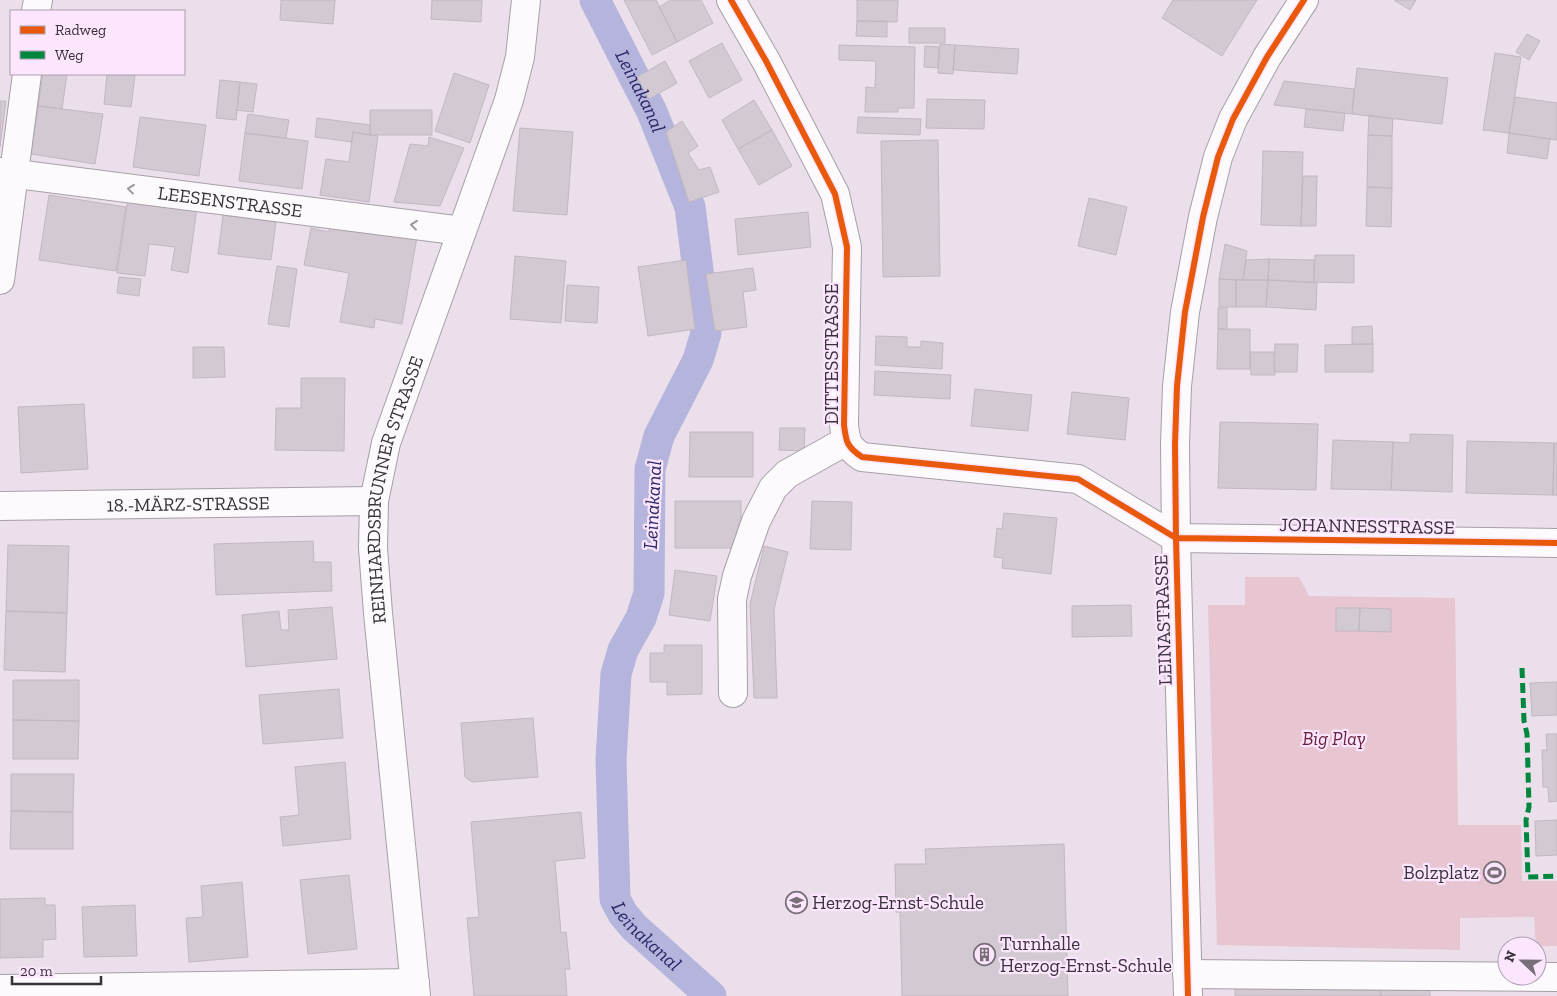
<svg xmlns="http://www.w3.org/2000/svg" width="1557" height="996" font-family="'Zilla Slab',serif">
	<style>
		.green { fill: #e7c5d1 }
		.lines { fill: none; stroke-linecap: round; stroke-linejoin: round }
		.canal { stroke: #b4b4dc; stroke-width: 31 }
		.building { fill: #d3c9d2; stroke: #c2b8c0 }
		.minor-casing { stroke: #a79fa8; stroke-width: 30 }
		.minor { stroke: #fcfafc; stroke-width: 28 }
		.quiet { stroke: #00873e; stroke-width: 5; stroke-dasharray: 10 5; stroke-linecap: butt }
		.cycleway-casing { stroke: #fbe6fe; stroke-width: 9 }
		.cycleway { stroke: #e8590c; stroke-width: 6 }
		.oneway { stroke: #9b969c }
		.labels { text-anchor: middle; dominant-baseline: central; stroke-width: 4.5; stroke-linejoin: round; paint-order: stroke }
		.street-label { font-size: 19px; fill: #3a323b; stroke: #fbe6fe }
		.park-label { font-size: 19px; font-style: italic; fill: #681f38; stroke: #fbe6fe }
		.poi-label { font-size: 19px; fill: #3a323b; stroke: #fbe6fe; text-anchor: start }
		.water-label { font-size: 20px; font-style: italic; fill: #2a2866; stroke: #fbe6fe }
	</style>
	<rect width="100%" height="100%" fill="#eadfeb"/>
	<path class="green" d="M1245 577H1299L1309 596 1455 598 1458 825H1521L1522 881H1557V946H1536L1534 917 1460 918V950L1217 945 1208 605H1245Z"/>
	<g class="lines">
		<path class="canal" id="s1" d="M595 0 652 112 690 207 706 333 698 360 659 436 650 469 649 593 641 618 623 650 616 674 611 760 615 899 623 914 634 927 711 996"/>
	</g>
	<path class="building" d="M281 0H335L333 24 280 20Z
		M432 0H482L481 22 431 19Z
		M624 0H656L677 42 652 55Z
		M671 0H701L713 23 677 42 659 7Z
		M857 0H898L897 22 857 21Z
		M1173 0H1193L1195 2 1196 0H1257L1222 56 1162 18Z
		M1394 0H1416L1410 10Z
		M857 21H887V37L856 36Z
		M909 28H945V43H909Z
		M1527 34 1540 41 1529 60 1516 52Z
		M722 43 742 80 709 98 689 61Z
		M940 44 955 45 953 74 938 73Z
		M839 45 915 47 914 108H898V112H865L866 87 875 88 876 61 839 60Z
		M955 45 1019 49 1017 74 953 70Z
		M925 46 939 47 938 68 924 67Z
		M1495 53 1521 57 1509 133 1483 130Z
		M665 61 677 83 649 99 637 77Z
		M1357 68 1448 78 1442 124 1352 114Z
		M454 73 489 85 470 143 435 131Z
		M43 74H67L62 109 38 106Z
		M107 74 135 75 131 107 104 104Z
		M220 80 240 82 236 120 216 118Z
		M1284 81 1354 89 1352 114 1274 105Z
		M240 82 257 84 253 112 237 110Z
		M1515 97 1557 103V140L1509 133Z
		M927 99 985 100 984 129 926 128Z
		M754 100 772 130 738 149 722 120Z
		M0 101H6L0 147Z
		M38 106 103 114 95 164 31 154Z
		M1306 109 1345 113 1343 131 1304 127Z
		M370 110H432V135H370Z
		M248 114 289 120 286 138 245 133Z
		M1369 115 1393 119 1392 136 1368 135Z
		M140 117 206 125 199 176 133 167Z
		M858 117 921 119 920 135 857 133Z
		M317 118 370 125V135L353 132 352 142 315 137Z
		M682 121 698 146 688 153 699 170 710 167 719 192 689 202 666 132Z
		M520 128 573 132 567 215 513 211Z
		M772 130 792 166 759 185 738 149Z
		M353 132 378 136 369 202 320 195 326 159 349 162Z
		M245 133 308 141 302 189 239 181Z
		M1509 133 1550 139 1547 159 1507 153Z
		M1368 135 1392 136V188L1367 187Z
		M429 137 464 148 440 206 394 202 410 144 428 146Z
		M938 140 940 276 883 277 881 141Z
		M1263 151 1303 152 1301 226 1261 225Z
		M1303 176H1317L1316 226H1301Z
		M1367 187 1392 188 1391 227 1366 226Z
		M49 195 126 207 116 271 39 260Z
		M128 198 197 208 188 273 171 270 175 247 149 244 145 276 117 273Z
		M1089 198 1127 207 1116 255 1078 246Z
		M808 212 811 247 738 255 735 219Z
		M223 215 276 222 271 260 218 254Z
		M331 223 417 237 402 324 375 319 374 328 340 322 349 273 304 265 311 228 329 232Z
		M1225 244 1247 251 1243 280 1219 279Z
		M1315 255H1354V283L1314 282Z
		M515 256 566 261 561 323 510 319Z
		M1269 259 1314 260V282L1268 280Z
		M1269 259 1268 280H1243L1246 260Z
		M686 260 695 329 648 336 638 267Z
		M277 266 297 269 289 327 268 324Z
		M753 268 756 290 743 292 747 327 715 331 706 274Z
		M119 277 141 279 139 296 117 293Z
		M1219 279 1236 280V307H1219Z
		M1236 280H1268L1266 307H1236Z
		M1268 280 1317 283 1316 310 1266 307Z
		M567 285 599 287 597 323 565 321Z
		M1218 308H1227V329H1218Z
		M1372 326 1373 344H1352V327Z
		M1218 329H1250V369H1217Z
		M876 336 907 337V347H921V341L943 343 942 369 875 365Z
		M1275 344H1298L1297 372H1274Z
		M1373 344V372H1325V345Z
		M193 347H224L225 377 193 378Z
		M1250 352H1274L1275 375H1251Z
		M875 371 951 375 950 399 874 395Z
		M301 378H345L344 451 275 450 276 408H301Z
		M975 389 1032 395 1028 431 971 426Z
		M1072 392 1129 398 1125 440 1067 434Z
		M84 404 88 469 21 473 18 407Z
		M1220 422 1318 424 1316 490 1218 488Z
		M780 428H805L804 451 779 450Z
		M690 432H753V477H689Z
		M1410 434 1453 435 1452 492 1391 490 1393 442 1410 443Z
		M1333 440 1393 442 1391 490 1331 489Z
		M1467 441 1554 443 1553 495 1466 493Z
		M1554 443H1557V495H1553Z
		M675 501H741V548H675Z
		M812 501 852 502 851 550 810 549Z
		M1004 513 1057 518 1051 574 1002 568 1003 558 994 557 997 528 1002 529Z
		M313 541 314 562H331L332 591 216 595 214 544Z
		M8 545 69 546 67 613 6 611Z
		M764 546 788 552 774 609 777 698H754L750 604Z
		M675 570 717 576 710 621 669 615Z
		M1131 605 1132 636 1072 637V606Z
		M332 607 337 659 246 667 242 615 279 611 281 630H289L288 610Z
		M1336 608H1360L1359 631H1336Z
		M1360 608 1391 609V632L1359 631Z
		M6 611 67 613 65 672 4 670Z
		M664 645H702V694L667 695V682H650V653H664Z
		M13 680H79V721L13 720Z
		M1557 682V715L1532 716 1530 683Z
		M339 689 343 738 263 744 259 695Z
		M533 718 538 777 472 782 465 777 461 723Z
		M13 720 79 721 78 759H13Z
		M1546 734H1557V801L1549 802 1548 787H1543L1542 750H1547Z
		M345 762 351 839 283 846 280 817 299 815 295 767Z
		M11 774H74L73 812 11 811Z
		M11 811 73 812V849H10Z
		M581 812 585 858 555 861 561 933 566 932 570 969H565L567 996H474L467 918 479 917 471 822Z
		M1557 820V855L1536 856 1535 821Z
		M1064 844 1068 996H902L900 912H896L895 864H926L925 849Z
		M349 875 357 949 308 954 300 880Z
		M242 882 248 957 189 962 186 918 203 917 201 886Z
		M45 898V905H55L56 939 43 940V957L0 958V899Z
		M135 905 137 956 84 957 82 907Z
		M1249 987 1276 988 1275 989 1381 990V996H1235V989H1249Z
		M1381 990H1430V996H1381Z"/>
	<g class="lines">
		<defs>
			<g id="minor">
				<path d="M731 0 766 61 835 194 847 247 844 425C846 442 847 447 862 457L1078 479 1176 538 1557 543"/>
				<path d="M36 11 38 0"/>
				<path id="s2" d="M0 172 462 231"/>
				<path d="M0 280 27 74"/>
				<path id="s3" d="M0 506 374 501"/>
				<path d="M733 693 732 599 737 576 756 521 773 488 787 474 846 441"/>
				<path d="M1187 974 1557 977"/>
				<path d="M0 989 415 983"/>
				<path id="s4" d="M416 996 378 613 373 548 374 501 386 443 509 100 520 57 526 0"/>
				<path d="M1188 996 1176 538 1175 444 1177 386 1185 312 1203 217 1218 157 1233 119 1267 57 1304 0"/>
			</g>
		</defs>
		<use href="#minor" class="minor-casing"/>
		<use href="#minor" class="minor"/>
		<path class="quiet" d="M1522 668 1524 721 1527 734 1529 807 1526 820 1528 877 1557 876"/>
		<defs>
			<path id="cycleway" d="M731 0 766 61 835 194 847 247 844 425C846 442 847 447 862 457L1078 479 1176 538 1557 543
				M1188 996 1176 538 1175 444 1177 386 1185 312 1203 217 1218 157 1233 119 1267 57 1304 0"/>
		</defs>
		<use href="#cycleway" class="cycleway-casing"/>
		<use href="#cycleway" class="cycleway"/>
	</g>
	<defs><path id="oneway-chevron" d="M-2-3.5L2.5 0L-2 3.5" fill="none" stroke-width="1.6" stroke-linecap="round" stroke-linejoin="round" transform="scale(1.25)"/></defs>
	<g class="oneway">
		<use href="#oneway-chevron" transform="translate(131 189) rotate(-173)"/>
		<use href="#oneway-chevron" transform="translate(414 225) rotate(-173)"/>
	</g>
	<defs>
		<symbol id="stadium-ring" viewBox="-11 -11 22 22"><circle r="9.5" fill="#fbe6fe" stroke="#786f79" stroke-width="1.5"/><path d="M0-5a6.5 5 0 1 0 0 10a6.5 5 0 1 0 0-10ZM-3.5-1.8h7v3.6h-7Z" fill="#786f79"/></symbol>
		<symbol id="school-ring" viewBox="-11 -11 22 22"><circle r="9.5" fill="#fbe6fe" stroke="#786f79" stroke-width="1.5"/><path d="M0-5L7-2L0 1L-7-2ZM-4 1L0 2.5L4 1V4Q0 6-4 4Z" fill="#786f79"/></symbol>
		<symbol id="building-ring" viewBox="-11 -11 22 22"><circle r="9.5" fill="#fbe6fe" stroke="#786f79" stroke-width="1.5"/><path d="M-4-6H4V6H1V3H-1V6H-4ZM-2.5-4.3h1.7v1.8h-1.7ZM.8-4.3h1.7v1.8H.8ZM-2.5-1h1.7V.8h-1.7ZM.8-1h1.7V.8H.8Z" fill="#786f79"/></symbol>
	</defs>
	<g fill-rule="evenodd">
		<use href="#stadium-ring" x="1482" y="860" width="25" height="25"/>
		<use href="#school-ring" x="784" y="890" width="25" height="25"/>
		<use href="#building-ring" x="972" y="942" width="25" height="25"/>
	</g>
	<g class="labels">
		<g class="street-label">
			<text stroke="none"><textPath href="#s2" startOffset="232">LEESENSTRASSE</textPath></text>
			<text transform="translate(831 354) rotate(-90)">DITTESSTRASSE</text>
			<text stroke="none"><textPath href="#s4" startOffset="511">REINHARDSBRUNNER STRASSE</textPath></text>
			<text stroke="none"><textPath href="#s3" startOffset="188">18.-MÄRZ-STRASSE</textPath></text>
			<text transform="translate(1367 526) rotate(1)">JOHANNESSTRASSE</text>
			<text transform="translate(1163 620) rotate(-92)">LEINASTRASSE</text>
		</g>
		<g class="park-label">
			<text x="1334" y="738">Big Play</text>
		</g>
		<g class="poi-label">
			<text x="1479" y="872" text-anchor="end">Bolzplatz</text>
			<text x="812" y="902">Herzog-Ernst-Schule</text>
			<text x="1000" y="943">Turnhalle<tspan x="1000" dy="22">Herzog-Ernst-Schule</tspan></text>
		</g>
		<g class="water-label">
			<text stroke="none"><textPath href="#s1" startOffset="102">Leinakanal</textPath></text>
			<text transform="translate(652 505) rotate(-87)">Leinakanal</text>
			<text stroke="none"><textPath href="#s1" startOffset="989">Leinakanal</textPath></text>
		</g>
	</g>
	<rect x="10" y="10" width="175" height="65" fill="#fbe6fe" stroke="#ae9eb0"/>
	<rect x="20" y="26" width="25" height="8" fill="#e8590c" stroke="#ae9eb0"/>
	<text x="55" y="35" font-size="15" fill="#3a323b">Radweg</text>
	<rect x="20" y="51" width="25" height="8" fill="#00873e" stroke="#ae9eb0"/>
	<text x="55" y="60" font-size="15" fill="#3a323b">Weg</text>
	<g transform="translate(1522 961) rotate(292)"><circle r="24" fill="#fbe6fe" stroke="#ae9eb0"/>
	<path d="M0-4L9 19L0 12L-9 19Z" fill="#786f79"/>
	<text y="-8" font-size="14" font-weight="bold" text-anchor="middle" fill="#3a323b">N</text>
	</g>
	<path d="M12 976v8h89v-8" fill="none" stroke="#3a323b" stroke-width="2.5"/>
	<text x="20" y="976" font-size="15" fill="#3a323b" stroke="#fbe6fe" stroke-width="4" paint-order="stroke">20 m</text>
</svg>
